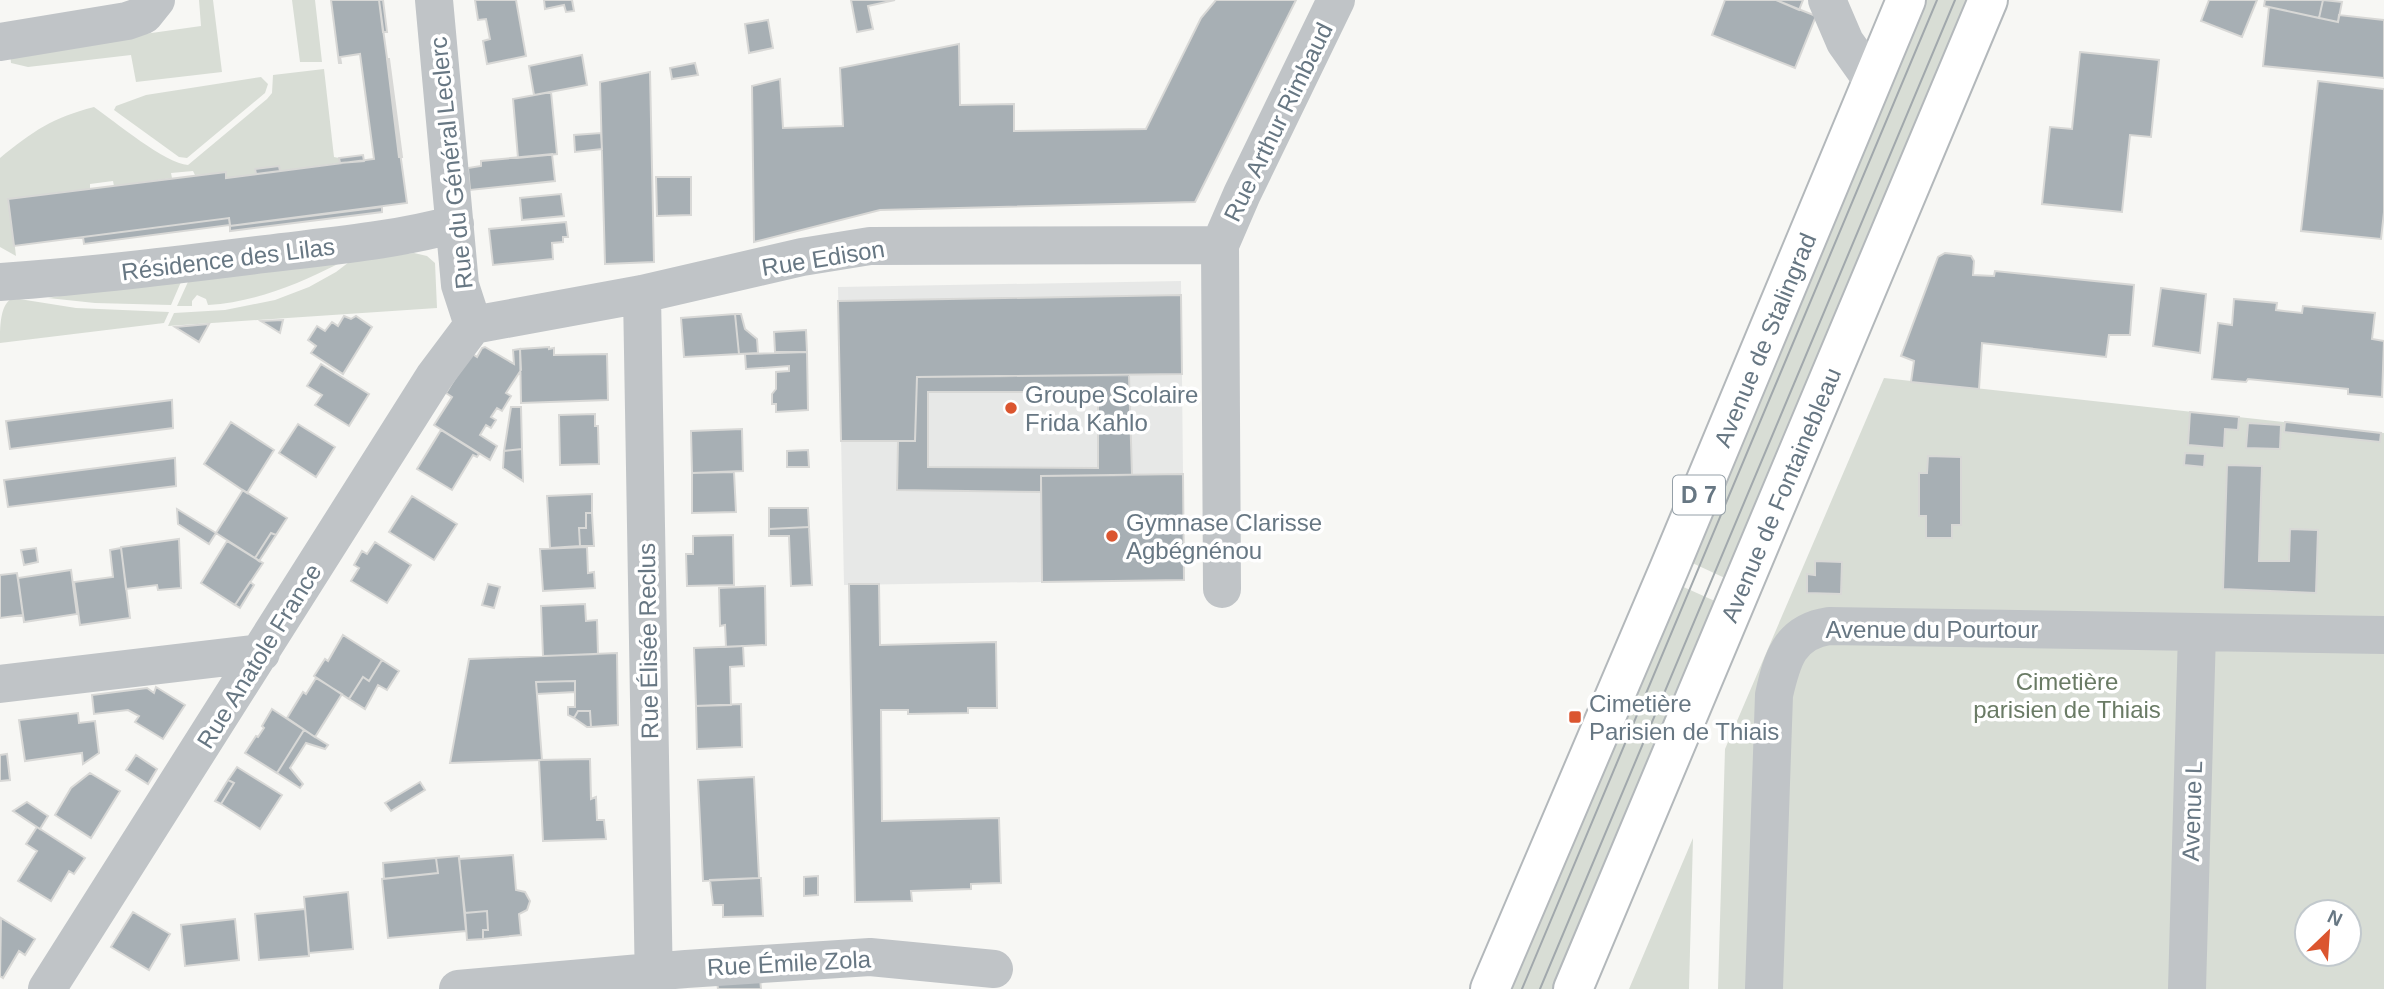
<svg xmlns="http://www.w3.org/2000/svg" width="2384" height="989" font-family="Arial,sans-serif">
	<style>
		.built { fill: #e7e8e7 }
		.green { fill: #d8ddd5; fill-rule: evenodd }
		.building { fill: #a7afb4; stroke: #d8d8d6; stroke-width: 2; fill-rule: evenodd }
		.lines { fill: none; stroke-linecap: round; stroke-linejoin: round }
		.major-casing { stroke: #b3b8bb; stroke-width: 42 }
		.minor { stroke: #c0c4c7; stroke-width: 38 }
		.major { stroke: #fff; stroke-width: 38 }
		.tram { stroke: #a1a8ac; stroke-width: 2 }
		.poi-dot { fill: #db552f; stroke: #fff; stroke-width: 2.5 }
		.labels { text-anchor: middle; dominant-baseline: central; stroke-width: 7; stroke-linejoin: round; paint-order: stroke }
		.shield { fill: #fff; stroke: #95a0a8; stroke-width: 2 }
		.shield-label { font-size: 23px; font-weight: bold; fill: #677783 }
		.street-label { font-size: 24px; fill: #677783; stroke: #fff }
		.poi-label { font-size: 24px; fill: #677783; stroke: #fff; text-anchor: start }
		.park-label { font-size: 24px; fill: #6a7b65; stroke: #fff }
	</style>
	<rect width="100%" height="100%" fill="#f7f7f4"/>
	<path class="built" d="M1181 281 1183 474 1041 476 1042 582 844 585 838 287Z"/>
	<path class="green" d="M199 0H213L222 72 136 82 131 55 28 67 11 63 10 53 201 26Z
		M292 0H315L322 62H300Z
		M1923 0H1971L1727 579 1688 561Z
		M324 69 334 157 339 158 340 163 280 171 278 166 255 169 256 174 226 178 225 172 195 175 193 171 171 173 172 178 114 186 113 181 90 184V189L9 199 16 256 0 247V158C33 131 52 118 94 107 114 121 166 164 188 165L267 99 272 93 273 75Z
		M261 77 268 84 265 93 187 158 179 157 114 110 116 106 146 95Z
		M414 253 427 256 435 263 437 308 168 326 174 313 225 310 275 300 309 287 336 272 353 259Z
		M338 264C296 285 255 302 208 305L206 299 197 295 192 301V306H177L192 273Z
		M184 275 171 305 95 303 48 298Z
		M13 298 76 308 169 312 164 323 0 343C0 327 0 303 13 298Z
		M1884 378 2384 433V989H1718L1725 749ZM2307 912H2349V954H2307Z
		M1679 585 1717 602 1555 989H1509Z
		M1693 838 1689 989H1629Z"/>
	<path class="building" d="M331 0H379L407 203 230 226 229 218 14 246 8 199 226 172V178L374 159 360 54 340 57 341 63H339Z
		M379 0H383L387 32H383Z
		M475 0H516L526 56 487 64 483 41 490 39 486 19 478 20Z
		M544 0H572L574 11 566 12 564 5 545 9Z
		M851 0H895L868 6 873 29 857 32Z
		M1216 0H1296L1195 202 880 210 754 242 752 86 780 79 783 128 843 126 840 68 959 44 960 105 1014 104V131L1146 129 1201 18Z
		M1725 0H1776L1816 16 1795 68 1712 35Z
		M1776 0H1803L1799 10Z
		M2209 0H2257L2242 37 2201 21Z
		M2265 0H2323L2319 18 2264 6Z
		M2323 0 2342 2 2338 22 2319 18Z
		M2269 7 2338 22 2339 15 2384 20V78L2263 66Z
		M768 20 773 48 749 53 745 24Z
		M2080 52 2159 60 2151 137 2130 135 2122 212 2042 204 2050 127 2072 129Z
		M582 55 587 85 534 95 529 66Z
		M387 59H389L402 157H399Z
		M695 63 698 75 672 79 670 68Z
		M650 72 654 262 605 264 600 82Z
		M2318 81 2384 89V212L2381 239 2301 231Z
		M551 92 557 154 518 158 513 99Z
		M601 133 602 149 575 152 574 135Z
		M552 154 555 181 470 190 468 168 481 166V161Z
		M363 155 364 161 340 163 339 158Z
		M279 166 280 171 256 174 255 169Z
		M656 177H691V215L657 216Z
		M561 194 564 216 522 220 520 198Z
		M382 207V212L230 231V226Z
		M229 218 230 225 84 244 83 237Z
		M566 222 568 237H563V242L552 243 553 259 493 265 489 229Z
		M1945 253 1971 256 1974 261 1973 275 1994 276 1995 271 2134 285 2130 335H2109L2106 357 1982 343 1979 389 1911 382 1914 361 1901 356 1938 257Z
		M2161 288 2206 294 2200 353 2153 346Z
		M1181 295 1182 374 917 377 915 441H841L838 301Z
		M2234 299 2277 303 2276 310 2302 313 2303 306 2375 313 2372 339 2384 341 2382 397 2348 394V389L2248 379 2246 382 2212 379 2218 323 2232 325Z
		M735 314 739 354 684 357 681 318Z
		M735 314H741L745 329 757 339 758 353 739 354Z
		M344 316 351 319 356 316 372 327 343 374 311 353 316 346 308 340 317 326 325 331 332 322 338 326Z
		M283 320 280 333 261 321Z
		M209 324 199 342 175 327Z
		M806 330 807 352H775L774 332Z
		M485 347 514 364 513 350 520 349 521 370 506 393 511 396 502 411 497 408 491 417 496 420 491 428 486 425 480 435 497 446 490 460 434 425 452 397 446 393 471 353 477 357 482 348Z
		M549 347V349L554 348V355L607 354 608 400 521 403 520 349Z
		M807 352 808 410 776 412V404H772V394L776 389V372L789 371V366L746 369 745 354Z
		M321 364 369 394 349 426 315 405 322 395 307 386Z
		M1129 375 1132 475 1041 476V492L897 490 898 441H915L917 377ZM928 392H1098V468L928 467Z
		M172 400 173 428 10 449 6 421Z
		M511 407H521L522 449 504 451Z
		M2190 412 2239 417 2238 430 2225 429 2224 448 2188 445Z
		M595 414V426H598L599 464 560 465 559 415Z
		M231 422 274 450 247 493 204 464Z
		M2285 422 2381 433 2380 442 2284 432Z
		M2248 423 2281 425 2280 449 2246 448Z
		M298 424 335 447 316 477 279 453Z
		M742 429 743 471 692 473 691 431Z
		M441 430 479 454 477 457 473 455 452 490 417 469Z
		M522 449 523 481 503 468 504 451Z
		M808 450 809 467H787V451Z
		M2185 453 2205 454 2204 467 2184 465Z
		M1928 456 1961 457V525H1952V538H1926V516H1919V473H1927Z
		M175 458 176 486 8 507 4 480Z
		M2227 465 2262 466 2259 561H2289L2290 529 2318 530 2316 593 2223 589Z
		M734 472 736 512 692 513V473Z
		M1183 474 1184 580 1042 582 1041 476Z
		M243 490 287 518 276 535 271 533 255 558 216 533Z
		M592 494V513H586V528H579L580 546 550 548 547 496Z
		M412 496 457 524 434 560 389 532Z
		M769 508H808L809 527 769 529Z
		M177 509 216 533 209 544 178 524Z
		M586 513H592L594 546H580L579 528H586Z
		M809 527 812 585 791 586 789 536H769V529Z
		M271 533 276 535 259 561 255 558Z
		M733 535 734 585 687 586 686 554H693V536Z
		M179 539 181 588 158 590 157 585 126 589 121 547Z
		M227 541 263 563 235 605 201 583Z
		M375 542 411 565 387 603 351 581 359 568 354 565 362 551 367 554Z
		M587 547 588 573 594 572 595 588 543 591 540 549Z
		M36 548 38 562 24 565 21 550Z
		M121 548 130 618 80 625 74 582 113 577 110 550Z
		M1815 561 1842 562 1841 594 1807 593V574L1815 575Z
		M71 570 77 614 24 622 18 578Z
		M17 573 23 615 0 618V575Z
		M250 582 254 585 240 608 235 605Z
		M488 584 500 587 494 608 482 605Z
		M849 584H879L880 645 996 642 997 708H968V713L908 714V710H881L882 821 999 818 1001 883 971 884V889L911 891 912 901 855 902Z
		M765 586 766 645 726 647 725 625 720 626 719 588Z
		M585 604 586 621 597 620 598 654 543 656 541 606Z
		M343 635 382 660 369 681 363 677 349 699 314 676 325 659 328 661Z
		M743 646 744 666 730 667 731 705 696 706 694 648Z
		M617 653 618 725 591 727 590 711H578L574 718 568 715V707H575V681L536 682 542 760 450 763 469 659Z
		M382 660 399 671 387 690 378 685 365 709 349 699 363 677 369 681Z
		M316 678 342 694 315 737 287 718 303 692 306 694Z
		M575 681V692L537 694 536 682Z
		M156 687 185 705 163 739 135 722 139 716 128 710 94 714 92 695 147 688 154 693Z
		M741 704 742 747 697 749 696 706Z
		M272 709 304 730 277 773 245 753 256 736 258 737 264 728 262 726Z
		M578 711H590L591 727H587L574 718Z
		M78 713 79 723 95 721 99 753 83 764 82 753 25 761 19 720Z
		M304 730 328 745 325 749 306 743 290 768 303 784 300 788 277 773Z
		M7 754 10 780 0 781V755Z
		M136 755 157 769 148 784 126 770Z
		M590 759 591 799 596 797 597 820H604L606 839 543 841 539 760Z
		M237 767 282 795 260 829 221 804 234 783 228 780Z
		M90 773 120 791 91 838 55 815 71 788Z
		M754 777 759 878 703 881 698 780Z
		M228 780 234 783 221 804 215 801Z
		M420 782 425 790 391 811 385 803Z
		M27 802 48 816 40 829 13 811Z
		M37 827 85 858 74 874 69 871 51 901 18 881 37 851 26 844Z
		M513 855 516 890 525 892 530 901 527 910 519 914 521 935 483 939V930H488L487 911 465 913 459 859Z
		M459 856 466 931 388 938 382 879 438 873 436 858Z
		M436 858 438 873 384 879 383 863Z
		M818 876V895L804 896V877Z
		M759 878H761L763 916 723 917V905H713L710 880Z
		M348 892 353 949 309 953 304 897Z
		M305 909 309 956 259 960 255 914Z
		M487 911 488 930H483V939L467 940 465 913Z
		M133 912 170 934 149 970 111 947Z
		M1 918 35 939 25 955 19 951 3 978 0 976Z
		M235 919 239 960 185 966 181 925Z
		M760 978 761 989H718L717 982Z"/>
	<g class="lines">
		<defs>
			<g id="major">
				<path id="s1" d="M1490 989 1669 569 1906 0"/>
				<path id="s2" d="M1573 989 1988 0"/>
			</g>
		</defs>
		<use href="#major" class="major-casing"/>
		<path class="minor" d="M434 0 460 285 473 325
			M1827 0 1845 42 1872 80
			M0 42 127 21 144 15 156 0
			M0 282C89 276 177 265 265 254 329 246 393 241 455 224
			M642 294 654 989
			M473 325 642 294 802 257 870 246 1220 245
			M1222 589 1220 245 1242 194 1336 0
			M0 684 261 653
			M47 989 434 377 473 325
			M458 989 686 969 870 957 994 969
			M1764 989 1774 695C1782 660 1789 632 1829 626L2384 635
			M2187 989 2197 632"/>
		<use href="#major" class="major"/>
		<path class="tram" d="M1522 989 1937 0
			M1540 989 1955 0"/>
	</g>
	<g class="poi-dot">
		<circle cx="1011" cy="408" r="7"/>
		<circle cx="1112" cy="536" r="7"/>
		<rect x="1568" y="710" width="14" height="14" rx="3.5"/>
	</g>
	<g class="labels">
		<rect class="shield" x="1673" y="475.5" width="52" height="39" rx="5"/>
		<g class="shield-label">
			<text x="1699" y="495">D 7</text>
		</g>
		<g class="street-label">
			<text transform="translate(1278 122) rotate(-64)">Rue Arthur Rimbaud</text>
			<text transform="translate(451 163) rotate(-96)">Rue du Général Leclerc</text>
			<text transform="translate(823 258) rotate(-9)">Rue Edison</text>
			<text transform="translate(228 259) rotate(-7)">Résidence des Lilas</text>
			<text stroke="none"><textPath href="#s1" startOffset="705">Avenue de Stalingrad</textPath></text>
			<text stroke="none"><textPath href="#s2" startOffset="536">Avenue de Fontainebleau</textPath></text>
			<text x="1932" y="629">Avenue du Pourtour</text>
			<text transform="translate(648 641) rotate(-91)">Rue Élisée Reclus</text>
			<text transform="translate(259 656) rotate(-58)">Rue Anatole France</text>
			<text transform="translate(2192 811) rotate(-88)">Avenue L</text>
			<text transform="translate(789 963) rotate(-3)">Rue Émile Zola</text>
		</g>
		<g class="poi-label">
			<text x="1025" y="394">Groupe Scolaire<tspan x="1025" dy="28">Frida Kahlo</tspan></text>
			<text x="1126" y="522">Gymnase Clarisse<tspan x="1126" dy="28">Agbégnénou</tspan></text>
			<text x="1589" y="703">Cimetière<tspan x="1589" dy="28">Parisien de Thiais</tspan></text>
		</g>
		<g class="park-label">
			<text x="2067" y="681">Cimetière<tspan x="2067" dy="28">parisien de Thiais</tspan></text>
		</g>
	</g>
	<g transform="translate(2328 933) rotate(25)"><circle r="33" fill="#ffffff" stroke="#c2c9cd" stroke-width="2"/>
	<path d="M0-5L12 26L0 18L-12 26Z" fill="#db552f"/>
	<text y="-10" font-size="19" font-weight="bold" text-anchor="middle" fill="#677783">N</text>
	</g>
</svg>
